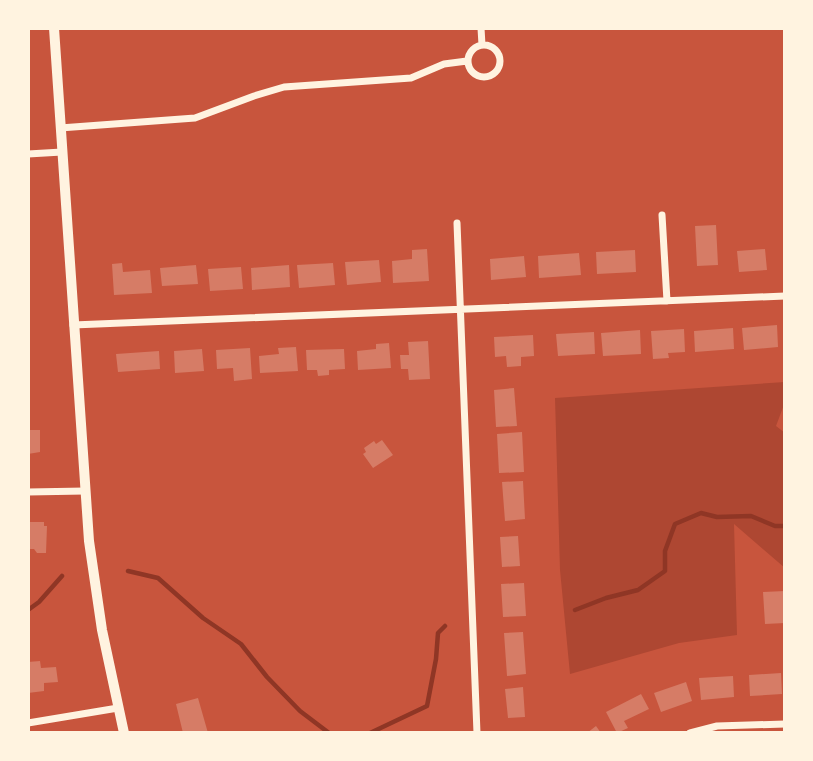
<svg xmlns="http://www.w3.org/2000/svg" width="813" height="761" font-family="Quicksand,sans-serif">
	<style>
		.green { fill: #ae4732 }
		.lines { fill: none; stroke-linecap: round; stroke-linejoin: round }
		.stream { stroke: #8f3625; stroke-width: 4.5 }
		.building { fill: #d67c66 }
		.minor { stroke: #fff3e0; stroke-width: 7 }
		.secondary { stroke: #fff3e0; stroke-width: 10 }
	</style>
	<rect width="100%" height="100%" fill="#c8553d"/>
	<path class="green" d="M785 382V402L776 426 785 433V568L734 524 737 635 679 643 570 674 560 570 555 398Z"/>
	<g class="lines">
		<path class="stream" d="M128 571 158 578 203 618 241 644 267 677 300 711 329 733
			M28 610 39 602 62 576
			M575 610 606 598 638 590 665 571V551L675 524 701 513 717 517 751 516 775 526H785
			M370 733 427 706 436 659 438 633 445 626"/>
	</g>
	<path class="building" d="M716 225 718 265 697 266 695 226Z
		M427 249 429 281 393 283 392 261 412 259V250Z
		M765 249 767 270 739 272 737 251Z
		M635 250 636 272 597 274 596 252Z
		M579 253 581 275 539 278 538 256Z
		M524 256 526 277 491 280 490 259Z
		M379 260 381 282 347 285 345 262Z
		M122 263 123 272 150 270 152 293 114 295 112 264Z
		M333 263 335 285 299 288 297 265Z
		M196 265 198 284 162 286 160 268Z
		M289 265 290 287 252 290 251 268Z
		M241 267 243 289 210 291 208 269Z
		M777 325 778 347 744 350 742 328Z
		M733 328 734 349 695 352 694 331Z
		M684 329 685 352 668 353 669 358 653 359 651 331Z
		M640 330 641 354 603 356 601 333Z
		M594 332 595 354 558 356 556 334Z
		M533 335 534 356 521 357V366L507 367 506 356 495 357 494 337Z
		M428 341 430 379 409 380 408 369H401L400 355H409L408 342Z
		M389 343 391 368 358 370 357 351 376 349V344Z
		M296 347 298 371 260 373 259 356 279 354 278 348Z
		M250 348 252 379 234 381 233 368 217 369 216 350Z
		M202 349 204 371 175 373 174 351Z
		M344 349 345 369 329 370V375L318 376 317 370H307L306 350Z
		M159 351 160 369 118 372 116 354Z
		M514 388 517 426 496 427 494 390Z
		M28 430H40V452L28 454Z
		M522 432 524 472 499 473 497 434Z
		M382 440 393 455 373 468 363 454 366 452 364 448 374 441 376 444Z
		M523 481 525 519 505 521 502 482Z
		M30 522H44V526H47L46 553H37L34 549H28Z
		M518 536 520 566 502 567 500 537Z
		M524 583 526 616 503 617 501 584Z
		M785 591V623L765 624 763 592Z
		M523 632 526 674 507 676 504 633Z
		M40 661 41 668 56 667 58 682 44 683V691L28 693V662Z
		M781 673 782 694 750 696 749 675Z
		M733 676 734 697 701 700 699 678Z
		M686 682 692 701 661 712 654 693Z
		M523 687 525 717 508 718 505 689Z
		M641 694 649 709 624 721 628 728 617 733 606 712Z
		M198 698 208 733H183L176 704Z
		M596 726 601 733H587Z"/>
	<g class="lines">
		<path class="minor" d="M481 28 482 45
			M468 61a16 16 0 1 1 32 0a16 16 0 1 1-32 0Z
			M60 128 195 118 254 96 284 87 411 78 444 64 467 61
			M28 154 62 152
			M662 215 667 301
			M457 223 477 733
			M73 325 785 296
			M28 492 85 491
			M28 723 118 708
			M690 733 717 726 785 724"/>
		<path class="secondary" d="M54 28 89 541 102 630 124 733"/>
	</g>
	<rect width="813" height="761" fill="none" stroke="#fff3e0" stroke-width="60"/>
</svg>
